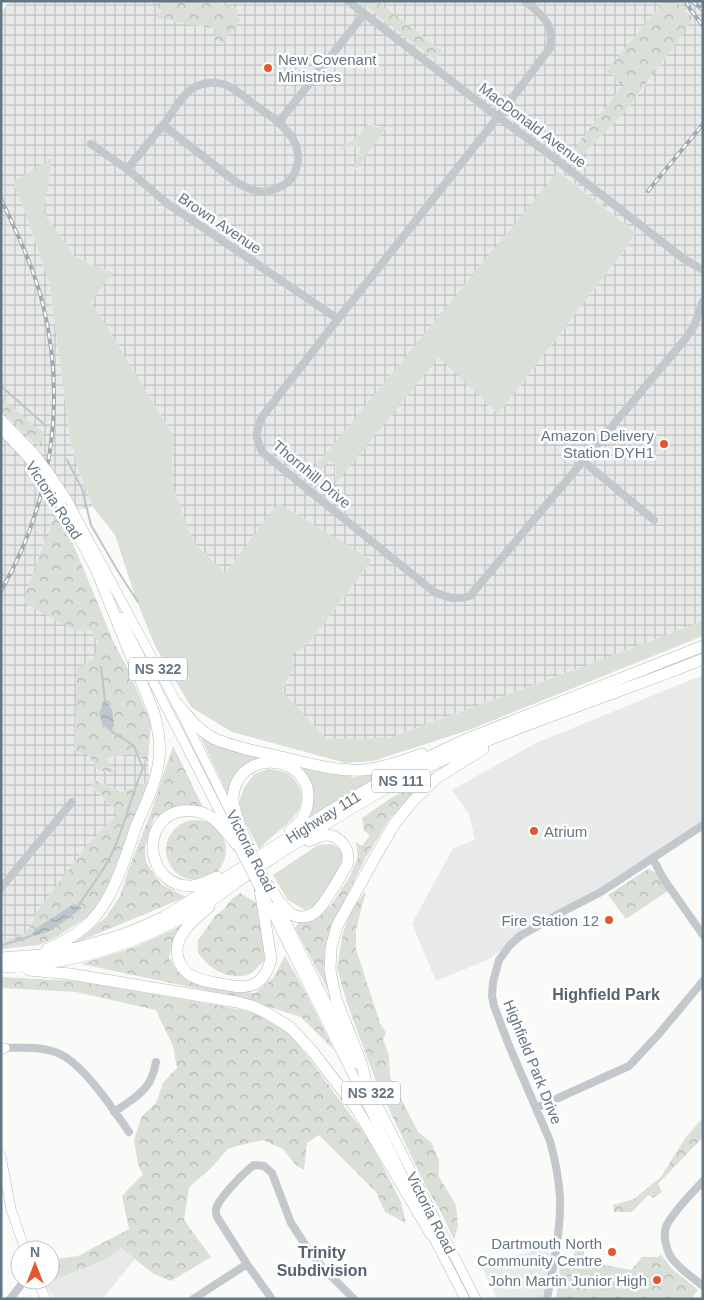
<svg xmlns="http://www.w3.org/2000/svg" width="704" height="1300" font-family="Arial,sans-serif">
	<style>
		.built { fill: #e8e9e9 }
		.industrial { fill: url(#industrial-grid); fill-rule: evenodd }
		.green { fill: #dadfd7 }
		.forest { fill: url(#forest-crowns) }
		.water { fill: url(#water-waves) }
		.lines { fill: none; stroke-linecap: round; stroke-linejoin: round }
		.stream { stroke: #bbc7cb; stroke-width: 2 }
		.major-casing { stroke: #b5babe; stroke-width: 10 }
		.highway-casing { stroke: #b4b9bd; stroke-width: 12 }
		.minor { stroke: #c3c8cc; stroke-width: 8 }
		.major { stroke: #fff; stroke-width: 9 }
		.highway { stroke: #fff; stroke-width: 11 }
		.rail-casing { stroke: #a2aab0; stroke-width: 4 }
		.rail { stroke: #fff; stroke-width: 2; stroke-dasharray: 5.5; stroke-linecap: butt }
		.major-bridge-casing { stroke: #b5babe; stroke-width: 10; stroke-linecap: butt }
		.major-bridge { stroke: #fff; stroke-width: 9 }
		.poi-dot { fill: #e4572e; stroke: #fff; stroke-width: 2 }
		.labels { text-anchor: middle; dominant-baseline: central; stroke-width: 5; stroke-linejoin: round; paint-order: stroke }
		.shield { fill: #fff; stroke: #939fa8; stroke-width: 1 }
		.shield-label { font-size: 14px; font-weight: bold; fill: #657683 }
		.poi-label { font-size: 15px; fill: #657683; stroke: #fff; text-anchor: end }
		.street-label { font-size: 15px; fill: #657683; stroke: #fff }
		.neighbourhood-label { font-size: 16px; font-weight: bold; fill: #57646e; stroke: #fff }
	</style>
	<defs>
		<pattern id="industrial-grid" width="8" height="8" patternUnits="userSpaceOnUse" patternTransform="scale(1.25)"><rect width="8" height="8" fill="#e8e9e9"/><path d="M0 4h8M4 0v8" fill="none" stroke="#c0c1c2"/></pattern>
		<pattern id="forest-crowns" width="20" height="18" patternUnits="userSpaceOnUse" patternTransform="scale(1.25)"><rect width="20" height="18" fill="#dadfd7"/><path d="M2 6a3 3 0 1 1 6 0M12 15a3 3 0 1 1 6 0" fill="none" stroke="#b4b9b4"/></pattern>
		<pattern id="water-waves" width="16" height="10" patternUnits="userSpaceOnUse" patternTransform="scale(1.25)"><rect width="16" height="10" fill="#bbc7cb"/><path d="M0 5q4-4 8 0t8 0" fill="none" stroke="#9ca6aa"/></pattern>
	</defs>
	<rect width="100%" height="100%" fill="#fafaf8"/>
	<path class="built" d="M703 675V825L601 893 526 933 487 960 436 981 412 924 453 848 475 840 469 814 452 790 536 743Z
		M121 1247 135 1259 104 1297 106 1299H55L44 1284 104 1260Z
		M543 1247 555 1259 549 1299H497L482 1267Z"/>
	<path class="industrial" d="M9 1H158L156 8 161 10 158 18 216 29 241 20 237 17 238 9 211 1H359L435 60 442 51 378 1H664L607 70 623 85 570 156 576 161 623 114 648 82 693 18 676 1H703V621L545 681 392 737 365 739H327L282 692 293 669 291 655 311 641 372 560 225 573 193 542 172 483 173 435 90 300 113 273 75 257 44 213 13 182 26 215 49 281 70 438 78 469 93 507 55 514 33 572 75 631H92L98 643 95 658 87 754 98 770 114 773 107 758 133 753 148 762 150 782 121 792 95 780 91 787 119 813 88 844 38 910 28 930 25 934 1 941V14ZM369 124 386 128 354 169 360 148 357 146H350L342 150 341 147 353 140ZM559 171 635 232 629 244 498 414 439 356 336 482 335 473V464L329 461Z"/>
	<path class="green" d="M369 124 377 127 383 126 386 128 354 172V169L360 148C353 144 347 147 341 150V147L353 140Z
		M52 158 44 213 75 257 113 273 91 301 173 435 172 483 193 542 225 573 278 503 372 560 311 641 292 655 293 669 282 691 327 739H365L392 737 545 681 703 621V636L469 730 373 761 346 763 232 732 191 707 155 646 135 596 115 535 93 507 78 469 70 438 49 281 26 215 13 182Z
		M558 171 635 232 629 244 498 414 439 357 336 483 335 464 329 461 321 470 315 467Z
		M199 734 267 757 248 763 235 777 228 795Z
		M303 767 353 777 382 774 309 819 312 792Z
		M268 769C282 771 290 771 298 785 309 805 294 818 279 831 272 837 265 843 259 849L243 818 239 802 244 788 254 774Z
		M331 844 340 848 344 860 341 870 315 906 305 910 288 900 273 875 318 845Z"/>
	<path class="forest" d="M158 1H211L238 9 237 16 241 20 223 43 214 39 216 29 157 18 161 10 156 8Z
		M359 1H378L442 51 435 60Z
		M664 1H676L693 18 676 44 623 114 576 161 569 156 622 86 607 70Z
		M1 397 38 429 43 432V440L40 447 35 444 1 410Z
		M55 514 63 520 87 577 113 641 128 669 151 723 148 762 133 753 107 758 114 773 98 770 87 754 74 751 77 668 95 658 98 643 92 631H75L23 602 33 572Z
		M173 746 203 807 179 805 154 818 145 847 146 862 161 884 186 897 75 943 106 917 120 896 129 868 151 812Z
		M433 775 390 818 366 857 338 914 330 994 295 928 299 922 313 921 332 904 350 876 358 857 356 842 362 846 370 835 364 831 362 818 391 798Z
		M95 780 121 792 150 782 135 820 102 899 86 918 58 936 39 945 1 949V941L25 934 28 930 38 910 88 844 118 813 91 786Z
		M166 850a30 30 0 1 1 60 0a30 30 0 1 1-60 0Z
		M648 869C659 872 663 882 668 891L626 919 608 895Z
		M366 891 356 930V949L380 1023 386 1033 383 1039 389 1056 390 1077 418 1132 431 1142 439 1160V1177L456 1205 458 1226 454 1240 440 1210 426 1187 377 1084 347 1003 337 968 343 932 352 909Z
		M240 893 260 905 266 951 264 956 265 960C260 964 255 971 250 974 247 976 242 976 238 976 221 977 208 966 198 953V940L216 915 224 909 231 900Z
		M188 923C175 936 173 940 169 958L178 972 202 985 229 991 255 993 273 978 285 956 306 993 334 1050 301 1017 237 997 81 964 135 947Z
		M1 977 76 981 216 1005 242 1010 265 1016 283 1028 300 1046 347 1110 368 1137 401 1202 406 1223 385 1212 376 1192 319 1135 307 1143 304 1170 295 1164 283 1149 263 1140 240 1145 228 1149 211 1168 189 1187 184 1220 211 1257 171 1281 154 1274 121 1248 104 1260 44 1284 45 1280H50V1260L78 1256 129 1229 122 1196 143 1174 138 1165 134 1140 142 1116 156 1103 163 1083 177 1068 173 1046 156 1010 76 992 1 988Z
		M703 1118V1137L658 1184 662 1192 653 1198 648 1195 632 1212H614L613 1205 634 1199 661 1177 686 1137Z
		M577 1239 586 1244 582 1264H575L574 1255Z
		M661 1254 671 1268 698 1290 691 1299H555L556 1298 560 1266 569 1268 583 1266 584 1261 631 1270 642 1257H658Z"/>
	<path class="water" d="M105 700 112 710 114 726 111 731 103 725 99 713Z
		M74 904 82 908C67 919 50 935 31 936L35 929Z"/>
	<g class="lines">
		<path class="stream" d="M1 386 46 426
			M67 460 82 489 91 525 119 573 138 602
			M101 667 105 700
			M78 906C88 891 99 877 108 861 124 832 130 798 143 768L134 746 111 731
			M3 945 31 936"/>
		<defs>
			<path id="major" d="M1 419 33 452
				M1 429 30 460
				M66 498 177 704 233 817
				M63 508 100 579
				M120 617 230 832
				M264 896 406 1182
				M277 904 357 1064
				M1 1050 5 1048
				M364 1078 476 1299
				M1 1156 11 1209 25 1250
				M429 1229 465 1299
				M37 1280 46 1299"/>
			<path id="highway" d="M177 704C188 716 198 730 213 738 232 747 256 751 276 756 305 762 334 772 363 770 384 768 403 761 422 754
				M246 842C242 830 233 811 233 798 236 748 309 753 308 798 308 806 305 814 301 820 298 824 294 827 290 831
				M217 877C209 881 201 885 192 886 146 888 138 818 182 811 191 810 200 811 208 815 220 822 229 836 238 846
				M268 885C275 894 281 907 290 913 297 918 306 918 313 914 324 907 339 878 347 865 351 851 341 834 324 835 319 836 314 839 309 841
				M209 907C193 920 170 938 179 961 182 968 187 974 194 977 202 981 212 982 221 984 234 986 246 990 258 982 265 977 269 967 271 959L260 889
				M47 949C64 942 80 933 92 920 115 896 126 854 137 824 146 803 157 781 159 759 161 743 158 728 154 713L98 574
				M1 958 40 955 77 948 122 935 144 926 164 917 190 901 330 811 373 786 425 759 467 739 703 646
				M1 967C62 966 122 948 176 921 203 908 227 889 251 872 302 839 353 805 407 777 502 729 604 699 703 659
				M29 970 70 974 237 1002 252 1006 267 1013 291 1028 313 1052 358 1111 431 1234
				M366 1083 362 1065 336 999 330 970 331 948 337 926 378 852 395 823 414 800 438 777 483 749"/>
		</defs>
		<use href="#major" class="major-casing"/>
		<use href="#highway" class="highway-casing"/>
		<path class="minor" d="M348 1 498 117 549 154 684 259 703 270
			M525 1C542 15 555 24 550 48L498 117 338 319 262 417C255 432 255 438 263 453L434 592C448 598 455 600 470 596L686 338 694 326 703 301
			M279 122 364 14
			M91 144 127 169 168 204 338 319
			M127 169C139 155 151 140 163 125 172 114 183 92 197 86 207 81 221 82 230 87 239 92 247 99 255 105 275 119 304 137 297 166 295 175 290 182 282 186 264 196 252 191 236 182L163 125
			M583 461 654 520
			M653 859 663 878 703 935
			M1 888 72 802
			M1 1048C18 1048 38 1046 55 1052 81 1060 113 1109 129 1132
			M536 1108 629 1066 658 1035 703 981
			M114 1112C127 1103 143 1094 150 1081 153 1075 155 1068 156 1062
			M703 1181C693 1192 671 1214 666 1227 663 1235 666 1249 671 1257 678 1268 692 1277 703 1286
			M10 1299 25 1280
			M193 1299 247 1264
			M272 1299 247 1264 217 1217C216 1215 216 1211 216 1209 219 1198 244 1172 254 1165L264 1166 272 1173 291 1223 306 1246 323 1268 354 1299
			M547 1299C553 1266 561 1232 560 1198 559 1179 555 1159 550 1141L508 1043 494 1006 492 996 493 982 499 960 510 945 520 936 564 911 601 892 703 825"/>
		<use href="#major" class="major"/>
		<use href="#highway" class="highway"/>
		<defs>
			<path id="rail" d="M686 1 690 9 703 26
				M692 1 703 10
				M648 191 703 124
				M1 199C17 233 34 268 43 305 67 403 51 504 1 591"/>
		</defs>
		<use href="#rail" class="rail-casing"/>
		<use href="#rail" class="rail"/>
		<defs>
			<path id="major-bridge" d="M33 452 50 474 66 498
				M30 460 49 485 63 508
				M246 842 268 885
				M238 846 260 889"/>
		</defs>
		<use href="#major-bridge" class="major-bridge-casing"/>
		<use href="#major-bridge" class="major-bridge"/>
	</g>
	<g class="poi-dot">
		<circle cx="268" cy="68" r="5"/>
		<circle cx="664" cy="444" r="5"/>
		<circle cx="534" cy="831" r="5"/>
		<circle cx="609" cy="920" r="5"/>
		<circle cx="612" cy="1252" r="5"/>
		<circle cx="657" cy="1280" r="5"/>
	</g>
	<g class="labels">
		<g class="shield">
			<rect x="129" y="657.5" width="58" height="23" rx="4"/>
			<rect x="372" y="769.5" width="58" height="23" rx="4"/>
			<rect x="342" y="1081.5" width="58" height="23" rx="4"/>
		</g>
		<g class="shield-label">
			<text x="158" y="669">NS 322</text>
			<text x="401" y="781">NS 111</text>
			<text x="371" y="1093">NS 322</text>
		</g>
		<g class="poi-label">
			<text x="278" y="59" text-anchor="start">New Covenant<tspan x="278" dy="17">Ministries</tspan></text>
			<text x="654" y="435">Amazon Delivery<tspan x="654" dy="17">Station DYH1</tspan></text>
			<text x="544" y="831" text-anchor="start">Atrium</text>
			<text x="599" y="920">Fire Station 12</text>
			<text x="602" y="1243">Dartmouth North<tspan x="602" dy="17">Community Centre</tspan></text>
			<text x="647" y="1280">John Martin Junior High</text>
		</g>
		<g class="street-label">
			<text transform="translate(533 125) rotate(37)">MacDonald Avenue</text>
			<text transform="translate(220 223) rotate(34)">Brown Avenue</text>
			<text transform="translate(312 474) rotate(40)">Thornhill Drive</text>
			<text transform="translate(54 500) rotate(57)">Victoria Road</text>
			<text transform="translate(323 817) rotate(-32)">Highway 111</text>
			<text transform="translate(251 851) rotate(63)">Victoria Road</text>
			<text transform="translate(533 1062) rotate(68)">Highfield Park Drive</text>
			<text transform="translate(431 1213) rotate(63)">Victoria Road</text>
		</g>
		<g class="neighbourhood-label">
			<text x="606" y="994">Highfield Park</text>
			<text x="322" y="1252">Trinity<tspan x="322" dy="18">Subdivision</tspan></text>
		</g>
	</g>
	<rect width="704" height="1300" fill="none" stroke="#657683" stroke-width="5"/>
	<g transform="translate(35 1265)"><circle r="24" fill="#ffffff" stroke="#c1c8cd"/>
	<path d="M0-4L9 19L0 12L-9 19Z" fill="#e4572e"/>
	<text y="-8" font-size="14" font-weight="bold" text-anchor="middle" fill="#657683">N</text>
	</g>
</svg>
